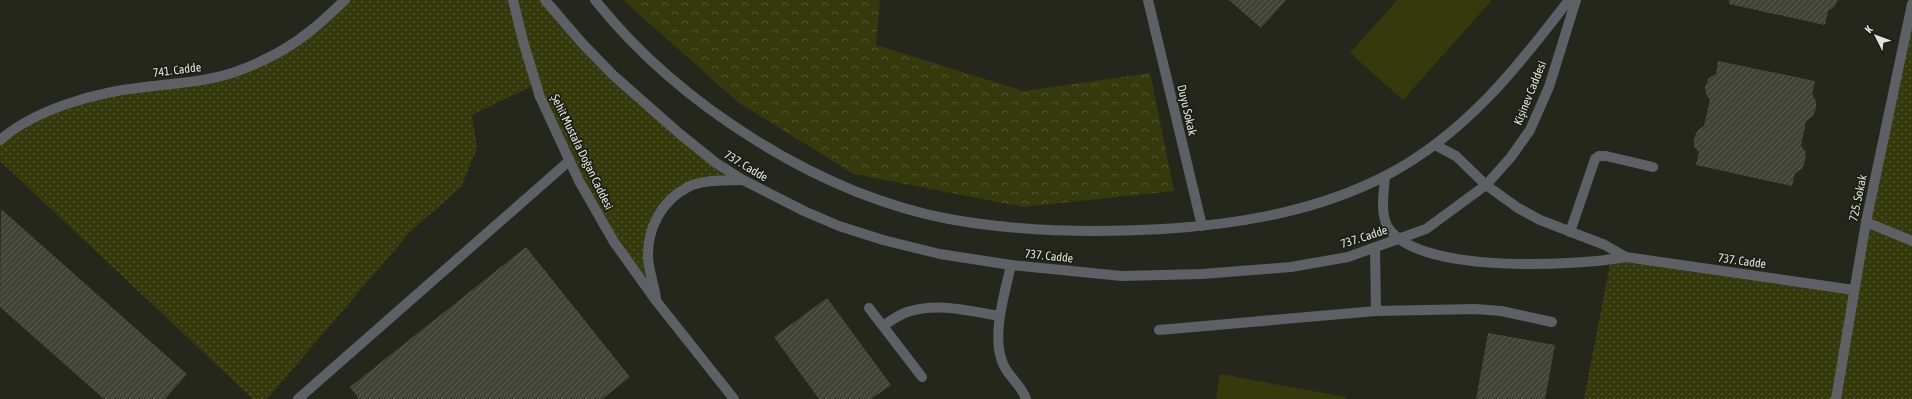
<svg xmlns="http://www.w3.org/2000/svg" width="1912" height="399" font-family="'Asap Condensed',sans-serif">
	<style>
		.grass { fill: url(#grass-dots) }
		.park { fill: url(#park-crowns) }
		.garden { fill: #343a0b }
		.building { fill: url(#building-hatch) }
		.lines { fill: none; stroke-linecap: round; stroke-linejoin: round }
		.service { stroke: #5e6065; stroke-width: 10 }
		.minor { stroke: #5e6065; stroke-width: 10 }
		.tertiary { stroke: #5e6065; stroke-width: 10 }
		.labels { text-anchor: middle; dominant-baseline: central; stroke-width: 3.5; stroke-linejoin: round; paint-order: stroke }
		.street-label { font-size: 12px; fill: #e1e2db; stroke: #1c1e14 }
	</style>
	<defs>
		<pattern id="grass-dots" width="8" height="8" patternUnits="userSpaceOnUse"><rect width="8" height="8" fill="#343a0b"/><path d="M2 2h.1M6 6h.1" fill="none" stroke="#51562e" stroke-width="1.8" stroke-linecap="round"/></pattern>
		<pattern id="park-crowns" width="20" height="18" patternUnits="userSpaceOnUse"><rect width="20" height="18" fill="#343a0b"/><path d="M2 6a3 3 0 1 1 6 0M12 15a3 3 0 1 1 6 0" fill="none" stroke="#51562e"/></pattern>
		<pattern id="building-hatch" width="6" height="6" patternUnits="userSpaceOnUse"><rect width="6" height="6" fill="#414338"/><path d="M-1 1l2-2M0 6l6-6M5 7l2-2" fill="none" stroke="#5c5e54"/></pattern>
	</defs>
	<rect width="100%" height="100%" fill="#25271d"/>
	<path class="grass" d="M345 0H545L613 75 743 180 688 187 652 226 648 258 657 302 614 242 536 84 472 115 477 148 461 187 410 232 267 399H253L0 161V140L12 129 97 94 191 83 271 56Z
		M1912 4V399H1584L1611 259 1854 290Z"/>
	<path class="park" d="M623 0H880L876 45 1024 91 1150 73 1174 191 1023 207 854 174 739 103Z"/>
	<path class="garden" d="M1397 0H1492L1403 100 1350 53Z
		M1220 374 1346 397V399H1216Z"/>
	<path class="building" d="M1229 0H1286L1261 28Z
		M1729 0H1838L1834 7 1828 11 1825 25 1729 4Z
		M1718 61 1815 81 1812 94 1816 101V108L1813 116 1806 121 1801 146 1806 152 1805 161 1802 169 1795 173 1792 186 1696 165 1699 152 1694 147V138L1698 130 1704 126 1710 100 1706 94 1705 87 1709 78 1716 74Z
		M1 209 187 374 165 399H104L0 307Z
		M526 247 630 377 602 399H359L350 387Z
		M827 298 891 385 871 399H819L774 337Z
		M1488 333 1555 345 1545 399H1476Z"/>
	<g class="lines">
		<path class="service" d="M1866 222 1912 241
			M1570 232 1595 159 1599 156H1606L1653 167
			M1375 248 1376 311
			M1011 265C1005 293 990 338 1004 366 1010 378 1022 386 1026 399
			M869 308 922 377
			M883 326C890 321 899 315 907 312 938 302 969 311 1000 316
			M1159 330 1376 311 1475 309 1501 311 1552 322
			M298 399 569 161"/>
		<path class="minor" d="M1148 0 1202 226
			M1435 145 1456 156 1486 185 1518 208 1540 220 1605 245 1626 257
			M1385 176C1384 192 1379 217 1390 230 1424 274 1575 266 1626 257L1854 290
			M1836 399 1866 222 1912 4"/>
		<path class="tertiary" d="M513 0 523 41 540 97 579 181 614 242 657 302 734 399
			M545 0 582 43 613 75 680 134 716 163 743 180 804 211 839 226 883 240 940 254 1011 265 1122 276 1202 274 1291 267 1348 257 1426 229 1486 185 1511 157 1530 130 1549 87 1576 0
			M595 0C678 104 818 194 949 219 1020 232 1092 233 1163 229 1241 224 1318 211 1387 175 1465 134 1517 68 1569 0
			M0 140C37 108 98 92 145 87 176 83 206 82 235 72 260 63 288 49 309 32 322 22 333 11 345 0
			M656 298C654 285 649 271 648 258 647 229 661 201 688 187 704 179 725 181 743 180"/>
	</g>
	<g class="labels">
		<g class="street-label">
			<text transform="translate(177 70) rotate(-7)">741. Cadde</text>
			<text transform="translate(1530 93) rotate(-68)">Kişinev Caddesi</text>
			<text transform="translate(1187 110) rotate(77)">Duyu Sokak</text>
			<text transform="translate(582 152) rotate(64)">Şehit Mustafa Doğan Caddesi</text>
			<text transform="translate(746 166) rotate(31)">737. Cadde</text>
			<text transform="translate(1858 198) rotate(-78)">725. Sokak</text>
			<text transform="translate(1364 237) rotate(-18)">737. Cadde</text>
			<text transform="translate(1049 256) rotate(6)">737. Cadde</text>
			<text transform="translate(1742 261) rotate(8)">737. Cadde</text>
		</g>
	</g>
	<g transform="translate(1876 36) rotate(312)" stroke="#1c1e14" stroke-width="3" paint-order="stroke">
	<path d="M0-3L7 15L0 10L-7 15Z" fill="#e1e2db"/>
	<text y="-6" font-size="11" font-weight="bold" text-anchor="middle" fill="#e1e2db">K</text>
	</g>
</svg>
